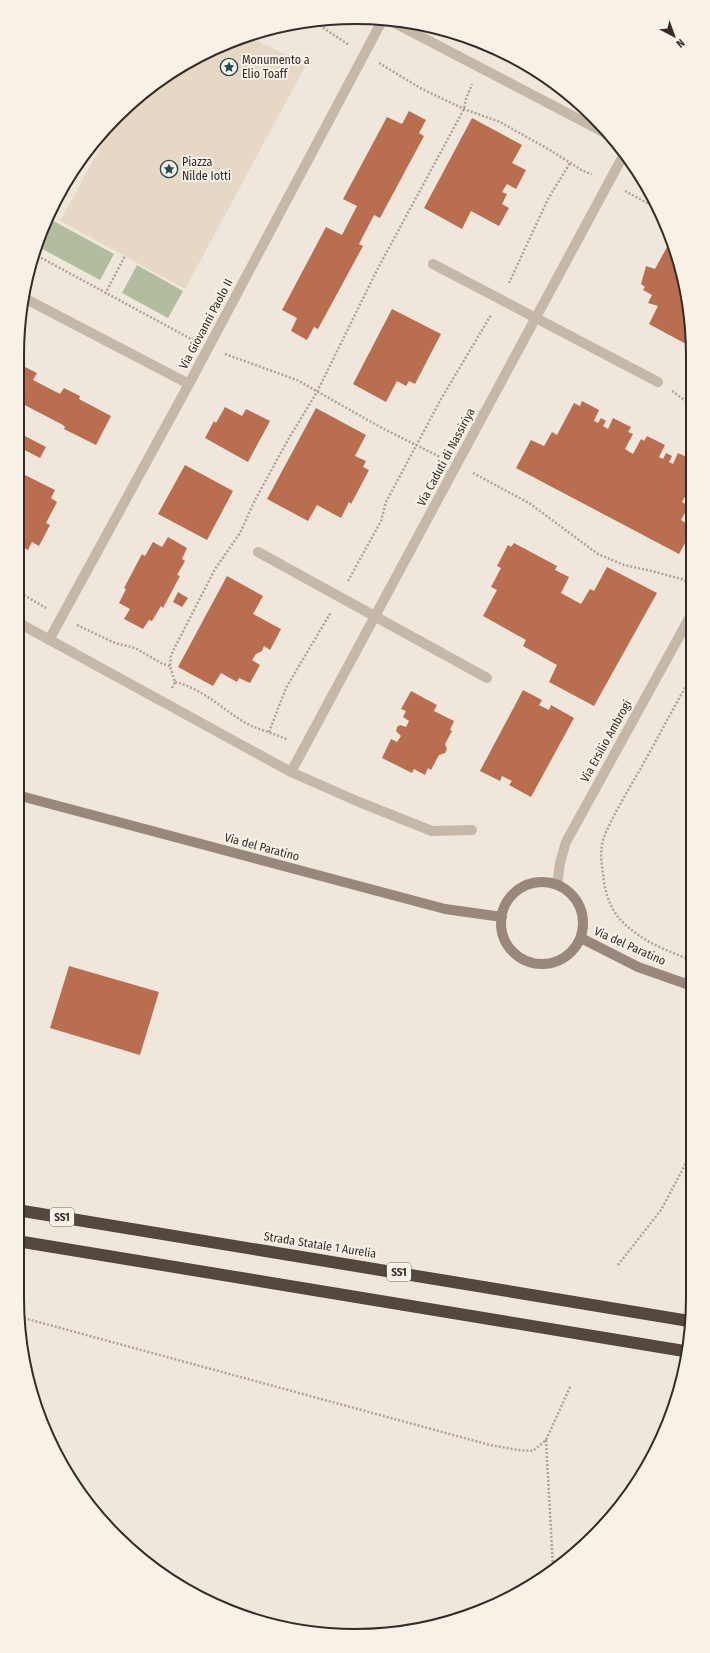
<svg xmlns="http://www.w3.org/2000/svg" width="710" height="1653" font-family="'Fira Sans Condensed',sans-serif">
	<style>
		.green { fill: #b1bd9e }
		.plaza { fill: #e6d8c5 }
		.building { fill: #b96e50 }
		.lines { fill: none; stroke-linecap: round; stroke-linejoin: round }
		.path { stroke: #b2a294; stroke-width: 2.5; stroke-dasharray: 2 2; stroke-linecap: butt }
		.lane { stroke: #c6b8a9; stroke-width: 10 }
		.street { stroke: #c6b8a9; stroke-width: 10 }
		.secondary { stroke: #99877b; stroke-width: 10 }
		.highway { stroke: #544740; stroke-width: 12 }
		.labels { text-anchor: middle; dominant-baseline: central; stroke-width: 4; stroke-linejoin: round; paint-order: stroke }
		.shield { fill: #f7f1e8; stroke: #6e6762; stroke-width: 1 }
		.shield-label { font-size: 11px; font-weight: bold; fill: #342c28 }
		.poi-label { font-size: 12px; fill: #342c28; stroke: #f7f1e8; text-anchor: start }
		.street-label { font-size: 12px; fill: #342c28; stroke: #f7f1e8 }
		.rim { fill: none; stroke: #342c28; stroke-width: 2 }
	</style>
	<rect width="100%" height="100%" fill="#efe7dc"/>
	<path class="green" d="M48 218 114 254 100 280 35 245Z
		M137 265 183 291 168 318 122 293Z"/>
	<path class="plaza" d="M248 36 306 65 185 289 60 221 117 117 149 87 206 52Z"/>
	<path class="building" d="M409 111 426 120 419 133 424 136 380 218 374 215 359 244 363 246 318 329 314 327 307 340 291 331 297 318 282 310 326 227 342 235 357 206 343 199 387 117 402 124Z
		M472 118 522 145 512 163 526 170 516 189 507 184 502 192 507 194 502 204 509 208 499 226 471 211 462 229 424 208Z
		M667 247 671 248 690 311V336L686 344 649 324 658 306 648 303 652 295 643 290 645 287 641 284 646 266 655 269Z
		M392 309 441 334 415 384 409 381 406 386 397 381 386 402 353 384Z
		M17 363 37 373 33 380 60 394 64 388 80 396 79 399 111 416 96 445 64 429 65 427 63 425 17 401Z
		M582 401 599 410 594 421 598 423 601 418 606 421 603 426 608 429 613 418 631 427 628 432 633 434 625 449 633 454 641 439 644 441 647 436 665 445 659 457 663 459 666 453 672 456 669 462 673 464 678 453 691 459V486L682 502 689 506 681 520 691 526V532L679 554 516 468 531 440 544 446 552 432 557 435 574 403 580 406Z
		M225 407 242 416 246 409 270 421 248 462 205 438 214 421 216 423Z
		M316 408 366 435 355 456 366 461 363 467 369 470 351 504 349 502 341 518 317 505 308 521 267 499Z
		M23 435 46 447 40 458 17 446Z
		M185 465 233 491 207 540 158 514Z
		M23 474 55 490 51 498 57 502 46 523 50 525 39 546 32 542 28 550 17 544V485Z
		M168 537 187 548 182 559 185 561 177 575 180 576 163 608 161 606 152 621 149 620 143 629 124 619 130 609 119 603 126 589 124 588 142 554 145 556 153 542 162 547Z
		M514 543 557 566 555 570 569 577 561 593 581 604 590 589 594 591 607 567 657 593 594 706 549 682 557 665 523 646 526 640 483 616 497 590 491 587 501 568 497 566 508 545 511 547Z
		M227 576 263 596 253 614 281 629 270 650 264 646 262 651 256 654 252 660 260 665 250 683 239 678 237 682 221 673 213 686 178 667Z
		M178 592 188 598 182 607 173 602Z
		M523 690 542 700 539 705 549 710 551 705 574 718 531 797 509 785 512 781 502 776 500 781 480 771Z
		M411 691 437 705 434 711 454 721 450 730 452 731 445 744 447 749 445 753 439 755 431 770 428 768 425 775 414 769 412 773 382 758 391 739 397 742 401 736 396 731 397 727 400 725 406 727 409 721 403 717 406 711 401 709Z
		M69 966 159 992 140 1055 50 1028Z"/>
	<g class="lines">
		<path class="path" d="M313 21 349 45
			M379 63 422 89 464 109 500 122 550 150 583 171 592 174
			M625 191 660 210
			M34 254 193 340
			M509 283 548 199 570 163
			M105 294 125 256
			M225 354 297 380 382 428 440 457
			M672 391 690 404
			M473 473 529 503 598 554 624 565 652 571 681 579 691 583
			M348 581 381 521 386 502 441 399 491 315
			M17 591 46 608
			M77 625 115 643 135 648 163 664 170 666
			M691 677C673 709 656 741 638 773 626 794 613 815 604 837 600 848 601 862 603 873 604 888 609 907 619 918 637 939 666 951 692 960
			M175 682C203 689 221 708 244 722 258 730 274 733 288 740
			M172 688 175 682 170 666 171 655 215 569 240 533 255 500 289 438 317 392 377 270 464 109 466 99 472 84
			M269 732 286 688 331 612
			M618 1265 661 1210 693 1150
			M20 1317 490 1445 518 1450 533 1451 546 1440 571 1385
			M546 1440 553 1567"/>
		<path class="lane" d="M433 264 658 382
			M26 299 189 384
			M258 552 487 678"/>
		<path class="street" d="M389 20 613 137
			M17 622 291 772 359 802 432 831 472 830
			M49 640 189 384 383 19
			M291 772 624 154
			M557 885 560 863 566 842 691 615"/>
		<path class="secondary" d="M17 795 445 909 502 917
			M501 923a41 41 0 1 1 82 0a41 41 0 1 1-82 0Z
			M581 938 638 967 692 986"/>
		<path class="highway" d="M17 1210 689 1321
			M17 1241 684 1351"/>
	</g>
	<defs>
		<symbol id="sight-ring" viewBox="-11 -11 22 22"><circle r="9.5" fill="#f7f1e8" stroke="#224c51" stroke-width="1.5"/><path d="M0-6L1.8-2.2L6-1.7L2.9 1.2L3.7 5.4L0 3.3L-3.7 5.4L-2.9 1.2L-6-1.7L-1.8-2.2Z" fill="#224c51"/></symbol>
	</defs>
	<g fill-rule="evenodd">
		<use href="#sight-ring" x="219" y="57" width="20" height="20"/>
		<use href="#sight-ring" x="159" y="159" width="20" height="20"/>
	</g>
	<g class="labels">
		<g class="shield">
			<rect x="50" y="1208" width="24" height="18" rx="3"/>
			<rect x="387" y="1263" width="24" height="18" rx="3"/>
		</g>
		<g class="shield-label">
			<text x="62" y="1217">SS1</text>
			<text x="399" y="1272">SS1</text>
		</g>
		<g class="poi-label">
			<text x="242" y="60">Monumento a<tspan x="242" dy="14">Elio Toaff</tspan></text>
			<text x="182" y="162">Piazza<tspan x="182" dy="14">Nilde Iotti</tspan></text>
		</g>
		<g class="street-label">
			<text transform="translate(206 324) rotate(-62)">Via Giovanni Paolo II</text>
			<text transform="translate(446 457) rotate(-62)">Via Caduti di Nassiriya</text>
			<text transform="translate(606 741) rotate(-61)">Via Ersilio Ambrogi</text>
			<text transform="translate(262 847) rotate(15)">Via del Paratino</text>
			<text transform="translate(630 946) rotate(24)">Via del Paratino</text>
			<text transform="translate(320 1245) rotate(9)">Strada Statale 1 Aurelia</text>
		</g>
	</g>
	<path d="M0 0H710V1653H0ZM355 24H355A331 331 0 0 1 686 355V1298A331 331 0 0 1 355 1629H355A331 331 0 0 1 24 1298V355A331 331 0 0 1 355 24Z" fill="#f7f1e8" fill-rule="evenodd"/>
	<path class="rim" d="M355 24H355A331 331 0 0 1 686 355V1298A331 331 0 0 1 355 1629H355A331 331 0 0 1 24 1298V355A331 331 0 0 1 355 24Z"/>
	<g transform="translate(674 36) rotate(139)" stroke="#f7f1e8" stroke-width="3" paint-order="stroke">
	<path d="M0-3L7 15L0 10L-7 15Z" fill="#342c28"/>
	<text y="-6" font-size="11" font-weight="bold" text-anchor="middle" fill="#342c28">N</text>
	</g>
</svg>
